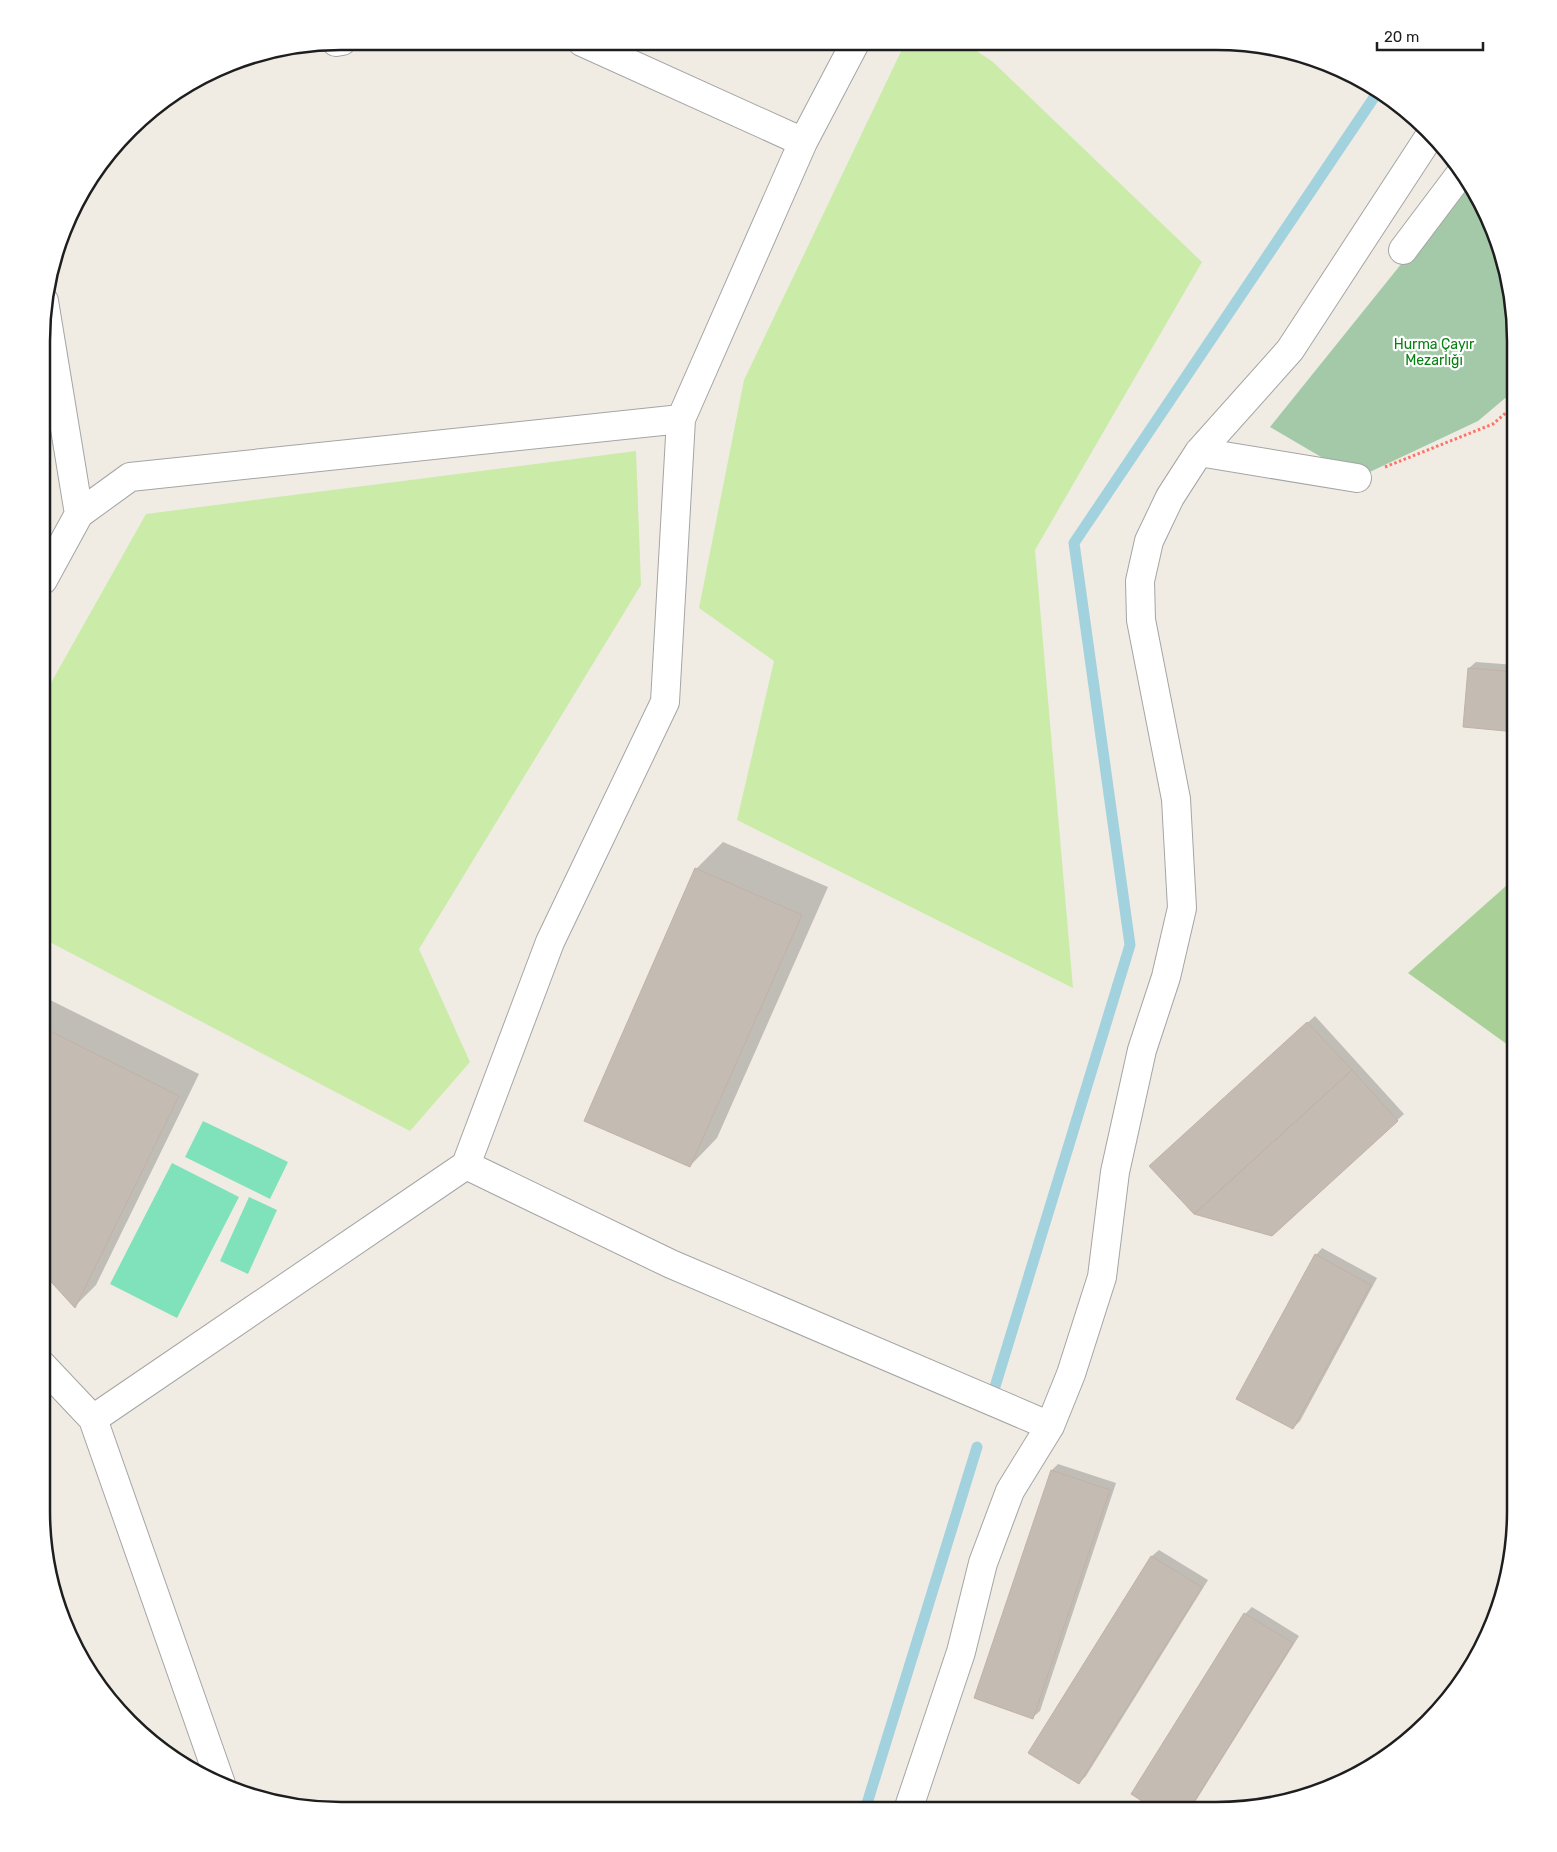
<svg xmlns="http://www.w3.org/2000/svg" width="1557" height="1852" font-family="Rubik,sans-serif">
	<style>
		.grass { fill: #caeca8 }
		.forest { fill: #a9d197 }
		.cemetery { fill: #a4c9a9 }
		.pitch { fill: #7fe2ba }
		.shadow { fill: #0003 }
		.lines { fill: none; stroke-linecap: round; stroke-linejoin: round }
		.stream { stroke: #a3d2df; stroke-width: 11 }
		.building { fill: #c4bbb3; stroke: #c2b2a6 }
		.minor-casing { stroke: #a5a5a5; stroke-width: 30 }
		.path { stroke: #ff7366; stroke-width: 3; stroke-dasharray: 2.5 2.5; stroke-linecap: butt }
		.minor { stroke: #fff; stroke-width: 28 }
		.labels { text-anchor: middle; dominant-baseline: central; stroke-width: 4.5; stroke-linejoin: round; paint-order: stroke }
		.park-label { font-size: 14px; fill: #078110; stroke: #fff }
		.rim { fill: none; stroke: #1e1e1e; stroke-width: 2.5 }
	</style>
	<rect width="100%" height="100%" fill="#f0ece4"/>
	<path class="grass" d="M905 43H965L993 62 1202 262 1035 550 1073 988 737 820 774 661 699 608 744 380Z
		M636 451 641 585 419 949 470 1062 410 1131 42 938 43 697 146 514Z"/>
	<path class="forest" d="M1515 878V1050L1408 973Z"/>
	<path class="cemetery" d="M1468 181 1475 191 1505 263 1516 341V389L1478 421 1357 478 1270 427Z"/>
	<path class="pitch" d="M203 1121 288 1162 270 1199 185 1157Z
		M172 1163 239 1197 177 1318 110 1284Z
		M249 1197 277 1210 248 1274 220 1261Z"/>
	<path class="shadow" d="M1476 662 1516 665V731L1469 668Z
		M723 842 828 887 717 1138 690 1166 696 869Z
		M42 996 199 1074 96 1285 75 1306 42 1270Z
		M1315 1016 1404 1114 1272 1234 1158 1159Z
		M1322 1248 1377 1278 1300 1421 1293 1428 1316 1255Z
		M1058 1464 1116 1483 1040 1711 1033 1717 1052 1470Z
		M1159 1550 1208 1580 1086 1776 1079 1783 1029 1753 1152 1556Z
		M1252 1607 1299 1636 1190 1810H1159L1132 1794 1245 1614Z"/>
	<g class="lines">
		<path class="stream" d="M994 1390 1130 945 1074 543 1379 90
			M865 1810 977 1447"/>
	</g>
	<path class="building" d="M1468 668 1516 672V732L1463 727Z
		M695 868 802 915 690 1167 584 1121Z
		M1307 1022 1352 1070 1194 1214 1149 1166Z
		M42 1027 179 1096 75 1308 42 1272Z
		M1352 1070 1398 1121 1272 1236 1194 1214Z
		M1315 1254 1371 1285 1293 1429 1236 1399Z
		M1051 1470 1110 1490 1033 1719 974 1698Z
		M1151 1556 1202 1587 1079 1784 1028 1753Z
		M1244 1613 1293 1643 1189 1810H1156L1131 1794Z"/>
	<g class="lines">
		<defs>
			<path id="minor" d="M336 42 342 41
				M582 42 803 142
				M1403 250 1461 173
				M44 301 79 514
				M681 419 803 142 855 43
				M1199 452 1357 478
				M43 580 79 514 130 477 681 419 665 702 550 942 466 1165 671 1264 1050 1426
				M42 1365 93 1419 221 1784
				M93 1419 466 1165
				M908 1810 961 1652 983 1563 1010 1491 1050 1426 1071 1374 1102 1277 1115 1172 1142 1050 1166 977 1182 908 1176 799 1141 620 1140 581 1149 541 1170 497 1199 452 1290 350 1431 134"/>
		</defs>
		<use href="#minor" class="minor-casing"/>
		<path class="path" d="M1385 467 1493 424 1516 404"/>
		<use href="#minor" class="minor"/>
	</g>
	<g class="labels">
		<g class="park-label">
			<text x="1434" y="344">Hurma Çayır<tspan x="1434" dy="16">Mezarlığı</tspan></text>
		</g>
	</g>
	<path d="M0 0H1557V1852H0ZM341 50H1216A291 291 0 0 1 1507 341V1511A291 291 0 0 1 1216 1802H341A291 291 0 0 1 50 1511V341A291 291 0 0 1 341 50Z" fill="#fff" fill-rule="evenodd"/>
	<path class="rim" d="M341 50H1216A291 291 0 0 1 1507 341V1511A291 291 0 0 1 1216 1802H341A291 291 0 0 1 50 1511V341A291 291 0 0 1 341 50Z"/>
	<path d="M1377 42v8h106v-8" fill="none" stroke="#1e1e1e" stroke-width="2.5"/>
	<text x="1384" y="42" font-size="15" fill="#1e1e1e" stroke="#ffffff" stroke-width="4" paint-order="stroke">20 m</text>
</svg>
